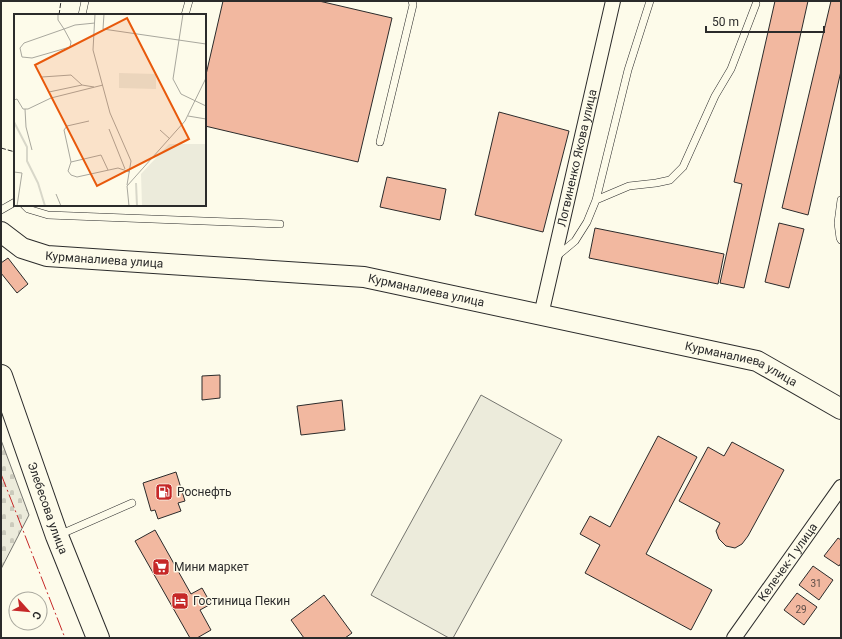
<svg xmlns="http://www.w3.org/2000/svg" width="842" height="639" font-family="Roboto,sans-serif">
	<style>
		.cemetery { fill: url(#cemetery-stones); stroke: #74746e }
		.garden { fill: #ecebdb; stroke: #74746e }
		.building { fill: #f2b8a0; stroke: #2b2b2b }
		.lines { fill: none; stroke-linecap: round; stroke-linejoin: round }
		.lane-casing { stroke: #2b2b2b; stroke-width: 8 }
		.street-casing { stroke: #2b2b2b; stroke-width: 16 }
		.secondary-casing { stroke: #2b2b2b; stroke-width: 22 }
		.primary-casing { stroke: #2b2b2b; stroke-width: 24 }
		.lane { stroke: #fdfbea; stroke-width: 7 }
		.street { stroke: #fdfbea; stroke-width: 14 }
		.secondary { stroke: #fdfbea; stroke-width: 20 }
		.primary { stroke: #fdfbea; stroke-width: 22 }
		.fence { stroke: #2b2b2b; stroke-width: 1; stroke-dasharray: 5 2; stroke-linecap: butt }
		.power { stroke: #c62828; stroke-width: 1; stroke-dasharray: 14 3 2 3; stroke-linecap: butt }
		.labels { text-anchor: middle; dominant-baseline: central; stroke-width: 3; stroke-linejoin: round; paint-order: stroke }
		.number-label { font-size: 10px; fill: #5d4e48 }
		.street-label { font-size: 12px; fill: #2b2b2b; stroke: #fdfbea }
		.poi-label { font-size: 12px; fill: #2b2b2b; stroke: #fdfbea; text-anchor: start }
		.inset-river { fill: none; stroke: #d8d7c9; stroke-width: 2 }
		.inset-road { fill: none; stroke: #a9a89e; stroke-width: 1 }
		.view { fill: #e8590c; fill-opacity: 0.15; stroke: #e8590c; stroke-width: 2 }
		.inset-edge { fill: none; stroke: #2b2b2b; stroke-width: 2 }
	</style>
	<defs>
		<pattern id="cemetery-stones" width="16" height="16" patternUnits="userSpaceOnUse"><rect width="16" height="16" fill="#ecebdb"/><path d="M2 7V4a2 2 0 0 1 4 0v3zM10 15v-3a2 2 0 0 1 4 0v3z" fill="#cbcabc"/></pattern>
	</defs>
	<rect width="100%" height="100%" fill="#fdfbea"/>
	<path class="cemetery" d="M1 440 29 515 1 569Z"/>
	<path class="garden" d="M481 395 562 440 453 638H449L371 595Z"/>
	<path class="building" d="M223 1H319L392 18 358 162 205 126V79Z
		M775 1H808L744 288 720 283 742 184 734 182Z
		M831 1H841V71L808 215 782 208Z
		M499 112 569 131 543 232 475 215Z
		M387 177 446 189 440 220 380 207Z
		M779 223 804 229 789 288 765 282Z
		M595 228 724 254 718 284 589 258Z
		M8 258 28 284 17 293 1 273V263Z
		M220 375V398L202 400V376Z
		M342 400 345 430 301 435 297 406Z
		M658 436 697 457 646 554 712 590 691 630 585 573 600 545 580 534 590 516 610 527Z
		M732 442 784 470 748 536 742 544 735 548 726 546 719 539 716 531 720 523 679 501 708 447 724 456Z
		M176 472 185 501 178 503 181 511 158 519 155 510 151 511 143 483Z
		M155 530 191 594 202 588 211 604 200 610 211 630 197 638H190L135 541Z
		M838 538 841 540V563L839 566 824 556Z
		M813 566 833 580 819 600 799 585Z
		M797 593 817 607 804 625 784 610Z
		M324 595 352 633 345 638H304L291 620Z"/>
	<g class="lines">
		<defs>
			<path id="lane" d="M82 15 85 1
				M185 15 189 1
				M380 142 413 5 412 1
				M596 200 629 186 656 183 670 180 683 167 715 96 731 69 756 4
				M841 200 838 223 840 238 841 240
				M24 205 28 209 48 215 280 224
				M1 210 15 202
				M557 256 575 241 587 222 596 200 628 70 650 1
				M59 535 132 503"/>
			<g id="street">
				<path id="s1" d="M541 315 613 1"/>
				<path id="s2" d="M734 638 841 487"/>
			</g>
			<g id="secondary">
				<path id="s3" d="M1 232 22 248 47 256 364 277 757 361 841 409"/>
			</g>
			<g id="primary">
				<path id="s4" d="M1 376 57 536 98 638"/>
			</g>
		</defs>
		<use href="#lane" class="lane-casing"/>
		<use href="#street" class="street-casing"/>
		<use href="#secondary" class="secondary-casing"/>
		<use href="#primary" class="primary-casing"/>
		<use href="#lane" class="lane"/>
		<use href="#street" class="street"/>
		<use href="#secondary" class="secondary"/>
		<use href="#primary" class="primary"/>
		<path class="fence" d="M59 15 61 1
			M1 148 15 152"/>
		<path class="power" d="M1 474 65 638"/>
	</g>
	<defs>
		<symbol id="fuel-square" viewBox="-11 -11 22 22"><rect x="-9" y="-9" width="18" height="18" rx="4" fill="#c62828" stroke="#fdfbea"/><path d="M-5.5-6h7V0h2V4h1.3V-2.5L3-4.5l.8-.8L6-3V5H2.5V1h-1V6h-7ZM-4.2-4.7v3.2H.2V-4.7Z" fill="#fff"/></symbol>
		<symbol id="supermarket-square" viewBox="-11 -11 22 22"><rect x="-9" y="-9" width="18" height="18" rx="4" fill="#c62828" stroke="#fdfbea"/><path d="M-6-5.5h2.5l.6 2H6L4.5 2H-2.5L-4.4-4H-6ZM-1.5 3.2a1.3 1.3 0 1 0 .1 0ZM3 3.2a1.3 1.3 0 1 0 .1 0Z" fill="#fff"/></symbol>
		<symbol id="hotel-square" viewBox="-11 -11 22 22"><rect x="-9" y="-9" width="18" height="18" rx="4" fill="#c62828" stroke="#fdfbea"/><path d="M-6-4.5h1.5V1H6V5H4.5V3h-9V5H-6ZM-4 0a1.8 1.8 0 1 1 3.6 0ZM.5 0V-2.5h3Q6-2.5 6 0Z" fill="#fff"/></symbol>
	</defs>
	<g fill-rule="evenodd">
		<use href="#fuel-square" x="154" y="482" width="20" height="20"/>
		<use href="#supermarket-square" x="151" y="557" width="20" height="20"/>
		<use href="#hotel-square" x="170" y="591" width="20" height="20"/>
	</g>
	<g class="labels">
		<g class="number-label">
			<text x="816" y="583">31</text>
			<text x="801" y="609">29</text>
		</g>
		<g class="street-label">
			<text stroke="none"><textPath href="#s1" startOffset="161">Логвиненко Якова улица</textPath></text>
			<text stroke="none"><textPath href="#s3" startOffset="110">Курманалиева улица</textPath></text>
			<text stroke="none"><textPath href="#s3" startOffset="434">Курманалиева улица</textPath></text>
			<text stroke="none"><textPath href="#s3" startOffset="758">Курманалиева улица</textPath></text>
			<text stroke="none"><textPath href="#s4" startOffset="140">Элебесова улица</textPath></text>
			<text stroke="none"><textPath href="#s2" startOffset="93">Келечек-1 улица</textPath></text>
		</g>
		<g class="poi-label">
			<text x="177" y="492">Роснефть</text>
			<text x="174" y="567">Мини маркет</text>
			<text x="193" y="601">Гостиница Пекин</text>
		</g>
	</g>
	<g transform="translate(14 14)">
		<rect width="192" height="192" fill="#fdfbea"/>
		<path d="M155 130H192V192H128L127 160Z" fill="#ecebdb"/>
		<path d="M105 59 142 60V75L105 74Z" fill="#ecebdb"/>
		<path class="inset-river" d="M0 108 13 133V147L24 169 31 192M122 169 123 192"/>
		<path class="inset-road" d="M44 0V6L50 15 57 28 56 33 18 44 8 43 6 34 10 29 50 15 61 11 81 9M81 0 79 36 96 99 117 147 113 171M90 0 89 15 192 30M169 0 159 65 167 80 192 92M28 63 57 61 68 71M35 78 68 71 80 73M0 86 3 85 9 95H14L37 84 89 71M11 95 12 113 18 136M174 102 192 105M95 115 111 155M146 116 156 125M57 148 50 116 53 112 75 107M94 156 87 141 57 148 54 157 57 161 63 163 104 154 116 158M0 158 8 159 3 192M42 180 47 192M115 192 113 172 171 107 192 64"/>
		<path class="view" d="M113 4 175 125 83 172 21 51Z"/>
		<rect width="192" height="192" class="inset-edge"/>
	</g>
	<rect width="842" height="639" fill="none" stroke="#2b2b2b" stroke-width="4"/>
	<g transform="translate(28 611) rotate(117)"><circle r="19" fill="#fdfbea" stroke="#a9a89e"/>
	<path d="M0-3L7 15L0 10L-7 15Z" fill="#c62828"/>
	<text y="-6" font-size="11" font-weight="bold" text-anchor="middle" fill="#2b2b2b">С</text>
	</g>
	<path d="M706 26v6h118v-6" fill="none" stroke="#2b2b2b" stroke-width="2"/>
	<text x="712" y="26" font-size="12" fill="#2b2b2b" stroke="#fdfbea" stroke-width="3" paint-order="stroke">50 m</text>
</svg>
